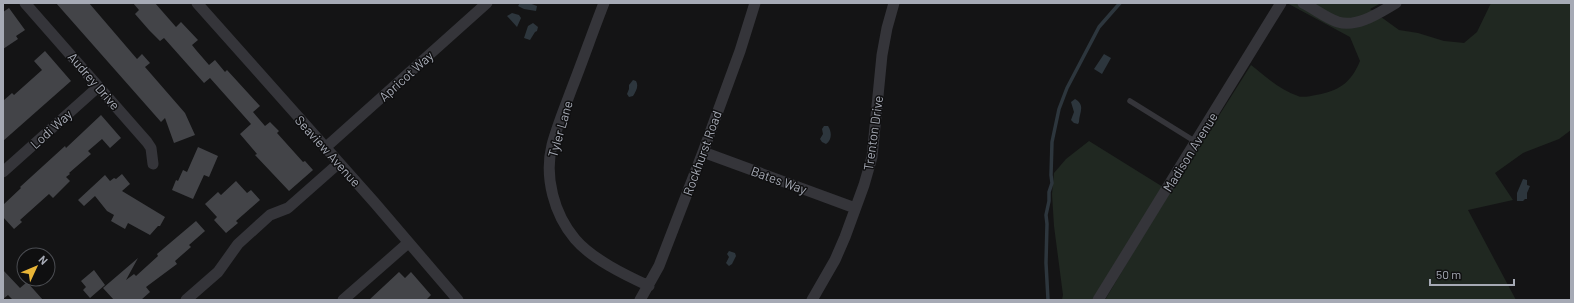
<svg xmlns="http://www.w3.org/2000/svg" width="1574" height="303" font-family="Barlow,sans-serif">
	<style>
		.green { fill: #202821 }
		.water { fill: #2d363d }
		.lines { fill: none; stroke-linecap: round; stroke-linejoin: round }
		.stream { stroke: #2d363d; stroke-width: 3.5 }
		.building { fill: #434448 }
		.service { stroke: #35353a; stroke-width: 5.5 }
		.minor { stroke: #35353a; stroke-width: 11 }
		.labels { text-anchor: middle; dominant-baseline: central; stroke-width: 3; stroke-linejoin: round; paint-order: stroke }
		.street-label { font-size: 13px; fill: #a6aab5; stroke: #0f0f10 }
	</style>
	<rect width="100%" height="100%" fill="#141415"/>
	<path class="green" d="M1287 3H1381L1370 9 1399 30 1418 33 1444 41 1464 43 1477 32 1491 3H1571V130L1559 139 1523 153 1495 173 1513 200 1468 210 1516 300H1105L1141 239 1251 65C1265 76 1280 90 1298 96 1302 98 1311 96 1316 95 1339 91 1351 83 1360 61L1350 37Z
		M1089 141 1163 187 1092 300H1062L1063 295 1054 226 1052 194 1054 173 1066 159Z"/>
	<path class="water" d="M520 3H529L537 6 536 11 524 9 518 6Z
		M512 13 519 15 521 18 517 27 507 16Z
		M533 23 538 27 537 31 535 32 530 40 524 38 528 26Z
		M1104 54 1111 58 1102 74 1094 69Z
		M633 80 636 81C639 86 636 91 633 96L629 97 627 94 629 89V85Z
		M1075 99C1086 105 1079 113 1079 122L1078 124 1074 123 1071 120 1074 112 1071 102Z
		M824 126H828C832 132 832 140 826 144L822 142 820 139 823 134 822 129Z
		M1523 179 1527 180V185L1530 186 1527 193V199H1525L1523 201H1517V193Z
		M729 251 735 253 736 256 732 264 729 266 726 263 729 257 727 254Z"/>
	<g class="lines">
		<path class="stream" d="M1048 300 1046 263 1047 224 1046 215 1049 201V192L1052 183 1051 175 1052 142 1059 109 1067 88 1099 27 1120 3"/>
	</g>
	<path class="building" d="M56 3H89L137 59 142 54 150 63 145 67 185 113 195 135 174 143 165 118 161 122Z
		M133 3H155L176 27 181 22 198 40 192 45 196 50 209 65 215 60 225 72 227 70 260 106 253 112 265 126 270 122 279 131 277 133 303 162 305 161 313 170 289 191 255 155 257 154 240 134 251 124 210 78 204 83 164 38 160 41 149 30 135 14 139 10Z
		M9 8 25 30 16 36 18 39 3 49V12Z
		M45 51 71 81 3 141V101L12 93 14 95 42 70 34 61Z
		M101 115 121 138 110 148 102 139 88 151 91 154 69 173 70 174 66 177 70 181 53 198 49 194 20 220 22 222 14 229 3 217V205L21 188 20 187 65 146 66 148Z
		M198 147 218 156 209 177 204 175 193 199 172 190 176 180 178 181 183 170 187 172Z
		M122 174 130 184 122 191 165 217 160 226H158L150 235 128 223 125 229 111 221 114 215 107 211 95 196 84 206 78 200 105 175 110 181 114 178 116 179Z
		M236 181 247 193 251 190 260 200 236 221 238 223 226 233 214 220 217 217 205 204 218 192 221 195Z
		M196 221 205 231 189 245 191 247 175 261 177 264 146 287 150 292 141 300H114L103 288 138 258 126 280 134 274 136 276 158 256 157 254Z
		M3 270 20 288 27 282 43 300H13L8 295 3 299Z
		M94 270 105 285 90 298 83 290 86 287 81 281Z
		M399 272 405 278 411 272 431 295 426 300H369Z"/>
	<g class="lines">
		<path class="service" d="M1130 101 1196 142"/>
		<path class="minor" d="M25 3 147 142 151 148 153 164
			M197 3 374 202 458 300
			M604 3C593 31 583 60 572 88 565 107 557 126 552 145 544 177 554 214 575 239 592 259 625 275 649 286
			M1303 3C1315 9 1326 18 1338 22 1358 28 1380 12 1396 3
			M325 148 487 3
			M703 152 855 208
			M3 172 98 87
			M186 300 218 272 238 244 270 215 288 208 339 163
			M343 300 408 243
			M640 300 659 266 703 152 740 51 755 3
			M812 300 835 260 845 237 864 185 872 157 882 55 887 28 894 3
			M1098 300 1281 3"/>
	</g>
	<g class="labels">
		<g class="street-label">
			<text transform="translate(406 76) rotate(-42)">Apricot Way</text>
			<text transform="translate(94 81) rotate(49)">Audrey Drive</text>
			<text transform="translate(51 129) rotate(-42)">Lodi Way</text>
			<text transform="translate(560 129) rotate(-74)">Tyler Lane</text>
			<text transform="translate(873 133) rotate(-82)">Trenton Drive</text>
			<text transform="translate(328 151) rotate(48)">Seaview Avenue</text>
			<text transform="translate(1190 152) rotate(-58)">Madison Avenue</text>
			<text transform="translate(702 153) rotate(-70)">Rockhurst Road</text>
			<text transform="translate(779 180) rotate(20)">Bates Way</text>
		</g>
	</g>
	<rect width="1574" height="303" fill="none" stroke="#a6aab5" stroke-width="8"/>
	<g transform="translate(36 267) rotate(46)"><circle r="19" fill="#0f0f10" stroke="#4b4d52"/>
	<path d="M0-3L7 15L0 10L-7 15Z" fill="#e9b537"/>
	<text y="-6" font-size="11" font-weight="bold" text-anchor="middle" fill="#a6aab5">N</text>
	</g>
	<path d="M1430 279v6h84v-6" fill="none" stroke="#a6aab5" stroke-width="2"/>
	<text x="1436" y="279" font-size="12" fill="#a6aab5" stroke="#0f0f10" stroke-width="3" paint-order="stroke">50 m</text>
</svg>
